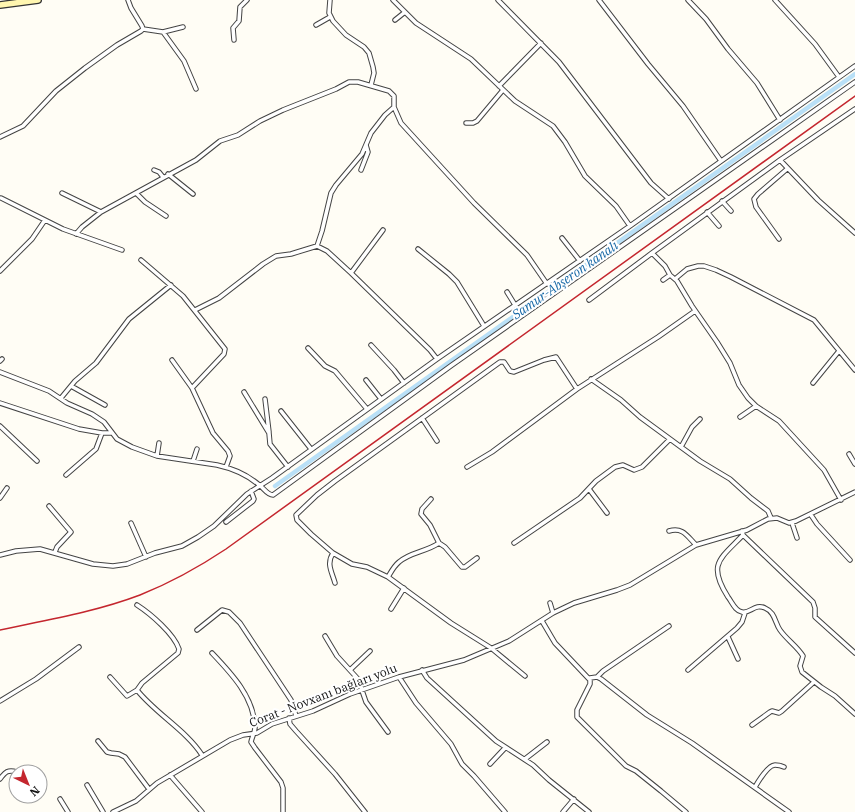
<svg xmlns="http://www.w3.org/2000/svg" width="855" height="812" font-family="'IBM Plex Serif',serif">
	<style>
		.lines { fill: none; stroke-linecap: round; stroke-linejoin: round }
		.canal { stroke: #b9e0f7; stroke-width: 4.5 }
		.street-casing { stroke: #444; stroke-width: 5.5 }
		.secondary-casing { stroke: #333; stroke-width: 8 }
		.street { stroke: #fff; stroke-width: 3.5 }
		.secondary { stroke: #fff6b0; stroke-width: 5.5 }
		.rail { stroke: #c4262e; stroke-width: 1.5 }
		.labels { text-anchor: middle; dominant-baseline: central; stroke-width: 4; stroke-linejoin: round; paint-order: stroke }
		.street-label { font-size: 12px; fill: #111; stroke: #fff }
		.water-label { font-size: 13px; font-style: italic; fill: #1768a6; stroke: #fff }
	</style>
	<rect width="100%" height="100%" fill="#fffdf5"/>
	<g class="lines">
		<path class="canal" d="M275 486C468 347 662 211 855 74"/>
		<defs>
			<path id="street" d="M330 0 329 13 333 21 346 35 364 47 369 53 373 67 374 73 371 85
				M393 0 416 23 471 59 515 101 553 126 565 142 585 176 616 206 630 226
				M498 0 559 62 651 183 669 199
				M599 0 648 64 683 106 721 161
				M688 0 706 19 728 49 757 83 780 120
				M775 0 815 44 839 77
				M395 20 405 12
				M316 25 330 17
				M143 29 163 32 184 61 196 89
				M163 32 183 27
				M234 40 233 28 239 21 240 7 247 0
				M499 86 541 43
				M466 123H473L477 121 503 90
				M0 137 23 126 56 91 85 68 117 45 141 31 143 29 142 26 131 8 128 0
				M780 160 818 200 855 233
				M154 170 159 172 163 177
				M361 170 368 152 366 145
				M168 174 193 194
				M62 193 101 212
				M136 193 145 202 166 216
				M1 198 63 229 122 250
				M722 201 731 211
				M707 212 719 226
				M76 234 82 227 101 212 196 160 220 141 238 135 260 121 283 110 336 89 349 82H358L389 91 394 96V107L401 123 474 203 527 255 547 284
				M562 238 580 261
				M779 239 756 207 754 199 758 194 787 169
				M317 246 322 231 331 193 336 185 362 154 371 133 385 115 394 107
				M418 249 449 274 457 282 484 326
				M141 260 183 296 225 349 224 354 192 388
				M0 271 32 239 45 220
				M351 273 383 230
				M670 275 665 266 652 253 780 160 855 109
				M675 279 687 269 698 266H704L716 270 731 277 814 320 855 370
				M663 280 670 275 677 281 692 306 717 342 730 363 739 385 748 398 756 406 779 421 824 470 841 500
				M507 292 515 305
				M589 300 652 253
				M195 310 219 298 263 264 276 256 291 254 317 246 327 251 351 273 430 350 437 359
				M371 345 394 370 404 383
				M308 348 325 366 335 371 367 409
				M172 360 192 388 213 433 228 451 230 456 226 467
				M0 361 2 359
				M0 372 49 391 67 403 92 414 104 422 117 439 132 447 157 456 217 465C231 468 247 475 258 484 263 487 267 495 273 495L452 365 855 82
				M591 379 621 400 640 417 700 461 730 479 751 498 768 511 771 518
				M366 380 381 399
				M813 383 839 351
				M71 386 105 405
				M244 392 269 433 270 444 288 467
				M61 398 75 381 96 363 129 319 171 285
				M265 399 269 432
				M0 403 79 429 102 433H112
				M281 411 311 449
				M740 417 756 406
				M422 418 437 441
				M0 426 37 461
				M681 447 692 427 700 419
				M849 454 855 464
				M157 456 159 443
				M193 461 197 449
				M467 467 492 452 577 389 658 337 695 311
				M66 475 96 449 102 433
				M589 489 607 513
				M0 498 7 488
				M49 506 71 532 57 547 55 552
				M811 515 817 524 850 560
				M226 522 253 501 254 499 251 491
				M131 523 146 557
				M792 523 797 538
				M669 531C683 527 687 536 696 545
				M742 531 743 535C720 559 707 564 728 597 732 602 735 611 742 612 750 614 755 603 765 608 775 612 775 623 780 630 787 640 797 646 803 656L800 666 802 672 821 687 835 696 855 714
				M743 535 813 602 815 608V617L855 653
				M439 543 445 547 462 567H465L477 558
				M514 543 580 498 596 481 615 467 623 465 634 470 642 467 670 439
				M333 553C326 564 332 572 335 583
				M0 555 16 551 40 549 93 564 113 566 127 564 155 553 182 546 198 537 214 526 247 494 272 478 437 359 630 226 855 66
				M388 577C391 572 394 566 399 562 410 552 426 552 439 543L430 525 421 514 422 509 431 499
				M550 603 553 613
				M137 605C151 614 174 634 179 649L178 653 142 683 137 690C155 713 187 731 202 755
				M391 609 404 588
				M542 621 555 643 590 680V684L577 710V717L626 766 636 771 661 791 686 812
				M197 630 222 610 229 612 240 623 291 700 296 716
				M325 636 337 656 358 679 366 702 388 732
				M728 637 738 659
				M212 653C231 673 254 697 255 727 255 732 252 737 251 742L255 748 281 782 283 788V812
				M350 670 370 651
				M422 670 427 678 496 741 533 765 549 780 589 812
				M688 670 737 628 742 622 745 613
				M525 676 491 648 451 623 388 577 367 567 352 564 333 553 311 534 297 520 296 515 317 495 335 481 500 362H504L510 371 514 372 544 360 556 357 577 389
				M110 677 127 696 137 690
				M399 677 416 703 451 744 462 764 474 776 505 812
				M597 677 603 671 669 626
				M590 678 597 677 601 679 647 715 692 743 789 812
				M0 701 36 679 79 647
				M289 718 290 724 296 731 335 774 365 812
				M752 725 770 712 772 711 779 713 782 711 814 682
				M98 741 107 752 111 753 119 754 125 757 149 789
				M525 759 547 742
				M490 764 505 748
				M170 775 202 812
				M0 779C5 772 8 769 17 772
				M87 785 103 812
				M755 787C758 782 768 765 775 765 777 765 782 766 784 767
				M60 799 68 812
				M113 812 136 801 157 783 230 740 243 735 257 733 272 724 313 711 350 694 399 677 464 660 509 641 553 613 574 603 617 590 630 585 696 545 747 530 768 519 777 518 789 523 796 521 855 492
				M563 812 574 799"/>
			<path id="secondary" d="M0 5 38 0"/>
		</defs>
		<use href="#street" class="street-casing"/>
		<use href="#secondary" class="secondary-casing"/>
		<use href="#street" class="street"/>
		<use href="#secondary" class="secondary"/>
		<path class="rail" d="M0 630C47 620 95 612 140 595 170 583 199 567 226 549L855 96"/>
	</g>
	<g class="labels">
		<g class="street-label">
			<text transform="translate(323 695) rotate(-21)">Corat - Novxanı bağları yolu</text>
		</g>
		<g class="water-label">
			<text transform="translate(565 280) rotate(-35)">Samur-Abşeron kanalı</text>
		</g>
	</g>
	<g transform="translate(28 784) rotate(137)"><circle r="19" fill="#ffffff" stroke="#a0a0a0"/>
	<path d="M0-3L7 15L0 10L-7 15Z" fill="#c4262e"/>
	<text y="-6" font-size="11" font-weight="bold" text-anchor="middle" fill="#111111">N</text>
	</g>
</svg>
